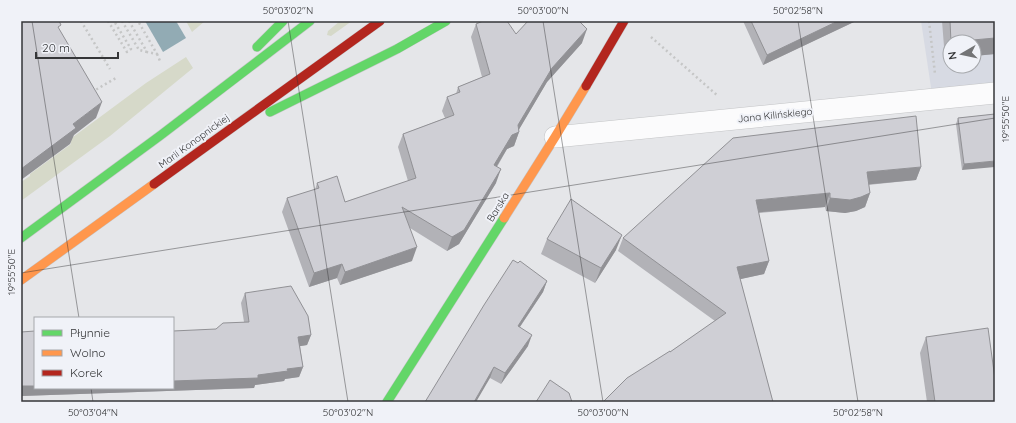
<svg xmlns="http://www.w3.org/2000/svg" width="1016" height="423" font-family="Quicksand,sans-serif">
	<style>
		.built { fill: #d7dae3; fill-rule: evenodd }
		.green { fill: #d6d9c9 }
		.water { fill: #92abb4 }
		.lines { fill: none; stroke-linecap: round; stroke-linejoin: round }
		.street-casing { stroke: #c3c4c6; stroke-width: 22 }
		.fast-casing { stroke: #c3c4c6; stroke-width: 10 }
		.slow-casing { stroke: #c3c4c6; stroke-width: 10 }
		.jam-casing { stroke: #c3c4c6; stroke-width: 10 }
		.path { stroke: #c5c6c6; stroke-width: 2.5; stroke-dasharray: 2 3; stroke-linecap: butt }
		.street { stroke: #fbfbfc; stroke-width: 21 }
		.fast { stroke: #63d668; stroke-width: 9 }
		.slow { stroke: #ff974d; stroke-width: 9 }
		.jam { stroke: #b3261e; stroke-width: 9 }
		.wall { fill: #b2b2b7 }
		.shaded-wall { fill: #919195 }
		.building { fill: #cfcfd5; stroke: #919195 }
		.ticks { fill: none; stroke: #353638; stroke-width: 1; stroke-opacity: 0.45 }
		.labels { text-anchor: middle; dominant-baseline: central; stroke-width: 4; stroke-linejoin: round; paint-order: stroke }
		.street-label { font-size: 10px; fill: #353638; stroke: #f0f2f8 }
		.neatline { fill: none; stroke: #353638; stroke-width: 1.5 }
		.ticks-label { font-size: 10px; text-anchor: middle; fill: #353638 }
	</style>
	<rect width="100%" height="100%" fill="#e5e6e9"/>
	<path class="built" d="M921 21H995V88L932 94ZM950 42H974V66H950Z"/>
	<path class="green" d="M186 21H205L192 32Z
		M340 21H352L331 36 327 35 328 31Z
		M186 57 193 68 110 136 21 201V182L30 176V174L71 144 69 140 146 83Z"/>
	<path class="water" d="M145 21H176L186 38 163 52Z"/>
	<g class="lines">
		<defs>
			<path id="street" d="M555 137 995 93"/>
			<path id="fast" d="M257 47 283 21
				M270 112 397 49 446 21
				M21 238 161 135 310 21
				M387 402 504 218"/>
			<path id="slow" d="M504 218 555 137 586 86
				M21 280 154 184"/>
			<path id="jam" d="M586 86 624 21
				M154 184 380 21"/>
		</defs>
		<use href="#street" class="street-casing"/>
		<use href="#fast" class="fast-casing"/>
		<use href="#slow" class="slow-casing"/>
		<use href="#jam" class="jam-casing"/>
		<path class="path" d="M81 21 110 69
			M108 21 127 52 131 49 114 21
			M122 21 139 50 147 52
			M129 21 147 52 157 54 138 21
			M929 21 935 74
			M651 37 718 96
			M157 54 160 61
			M92 92 116 78"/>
		<use href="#street" class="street"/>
		<use href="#fast" class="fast"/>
		<use href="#slow" class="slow"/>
		<use href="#jam" class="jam"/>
	</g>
	<path class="wall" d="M743 21H856L763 65Z
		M942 21H995V54L974 56V42H950V58L945 59Z
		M476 24 516 34 582 43 547 82 519 129V132L514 146 507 149 497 167 496 183 459 244 447 251 410 228 412 261 340 285 337 278 309 287 282 212 287 198 315 190 317 183 345 202 408 181 398 147 403 134 445 118 442 111 447 97 456 94 458 87 482 77 471 37Z
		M995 114 962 170 956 124 958 118Z
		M921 167 916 180 868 185 870 193 865 207 856 211 845 213 826 211 825 207 758 213 769 261 764 274 740 279 773 402 670 352 715 321 618 251 623 238Z
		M547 239 616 250 595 283 541 254Z
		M547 281 543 292 520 327 528 346 501 384 490 378 425 402Z
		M245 293 311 335 307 345 300 346 303 367 299 377 285 379 284 381 255 385 254 388 21 396 35 388 216 329 244 322 241 303Z
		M926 337 995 402H927L920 353Z"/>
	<path class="shaded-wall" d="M838 21H856L763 65 767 55Z
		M587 29 582 43 547 82 517 133 519 132 514 146 507 149 489 179 494 165 552 68Z
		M995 38V54L974 56V42H951Z
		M950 46V58L945 59Z
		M102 102 96 118 74 135 70 144 21 180V169L73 124Z
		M995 161V167L962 170 964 164Z
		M921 167 916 180 862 185 867 172Z
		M501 169 496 183 459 244 447 251 452 237Z
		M830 193 825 207 751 213 756 200Z
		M870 193 865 207 856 211 845 213 826 211 830 198Z
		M622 235 616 250 595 283 601 268Z
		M417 247 412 261 340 285 345 272Z
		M769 261 764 274 732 281 737 267Z
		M342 264 337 278 309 287 314 273Z
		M547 281 543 292 513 337 518 326Z
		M311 335 307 345 295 347 298 337Z
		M532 335 528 346 501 384 505 373Z
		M303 367 299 377 285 379 284 381 255 385 254 388 21 396V386H35V388H173V381L258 375 287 369Z
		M494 367 490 378 476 402H474Z"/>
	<path class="building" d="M21 21H59L61 25 58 27 102 102 73 124 76 128 21 169Z
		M483 21H507L516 34 528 21H579L587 29 552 68 518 125 519 132 512 135 494 165 501 169 464 230 452 237 402 207 417 247 345 272 342 264 314 273 287 198 319 188 317 183 337 176 345 202 416 178 403 134 454 115 447 97 460 92 458 87 490 74 476 24Z
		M751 21H838L767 55Z
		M950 21H995V38L951 42Z
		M995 114V161L964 164 958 118Z
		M916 116 921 167 867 172 870 193 861 197 850 200 830 198V193L756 200 769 261 737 267 773 402H603L627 378 670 351V352L726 313 623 238 733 138Z
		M571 199 622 235 601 268 547 239Z
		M513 260 518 263 520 261 547 281 518 326 532 335 505 373 494 367 474 402H425L484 305Z
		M291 286 308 316 311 335 298 337 303 367 287 369 288 371 258 375V378L173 381V331L216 329 223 323 249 322 245 293Z
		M988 328 995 379V402H935L926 337Z
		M35 331V386H21V332Z
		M550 380 569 393 572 402H536Z"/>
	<path class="ticks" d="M32 21 79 318M288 21 348 402M543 21 603 402M798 21 858 402M21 273 995 118M91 388 93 402"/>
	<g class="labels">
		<g class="street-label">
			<text transform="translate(775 115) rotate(-6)">Jana Kilińskiego</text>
			<text transform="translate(194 141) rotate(-36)">Marii Konopnickiej</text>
			<text transform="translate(498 207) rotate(-58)">Barska</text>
		</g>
	</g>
	<rect width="1016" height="423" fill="none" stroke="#f0f2f8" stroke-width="44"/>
	<rect x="34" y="317" width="140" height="72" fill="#f0f2f8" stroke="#a5a7ab"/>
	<rect x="42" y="330" width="20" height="6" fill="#63d668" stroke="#a5a7ab"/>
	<text x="70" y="337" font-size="12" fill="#353638">Płynnie</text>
	<rect x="42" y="350" width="20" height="6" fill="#ff974d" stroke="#a5a7ab"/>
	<text x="70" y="357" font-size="12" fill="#353638">Wolno</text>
	<rect x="42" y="370" width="20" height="6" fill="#b3261e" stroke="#a5a7ab"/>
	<text x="70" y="377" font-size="12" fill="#353638">Korek</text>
	<g transform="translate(962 54) rotate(261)"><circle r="19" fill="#f0f2f8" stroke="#a5a7ab"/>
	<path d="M0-3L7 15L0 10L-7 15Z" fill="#737476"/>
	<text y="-6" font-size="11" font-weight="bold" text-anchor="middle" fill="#353638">N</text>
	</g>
	<path d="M36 52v6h82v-6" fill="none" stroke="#353638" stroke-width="2"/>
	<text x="42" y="52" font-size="12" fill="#353638" stroke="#f0f2f8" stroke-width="3" paint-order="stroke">20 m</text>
	<rect x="22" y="22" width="972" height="379" class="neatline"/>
	<g class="ticks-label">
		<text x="288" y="14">50°03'02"N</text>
		<text x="543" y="14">50°03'00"N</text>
		<text x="798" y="14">50°02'58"N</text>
		<text transform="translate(1005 119) rotate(-90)" y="4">19°55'50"E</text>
		<text transform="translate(11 272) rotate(-90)" y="4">19°55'50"E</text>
		<text x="93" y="416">50°03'04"N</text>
		<text x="348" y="416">50°03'02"N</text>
		<text x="603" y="416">50°03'00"N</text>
		<text x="858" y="416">50°02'58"N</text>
	</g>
</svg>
